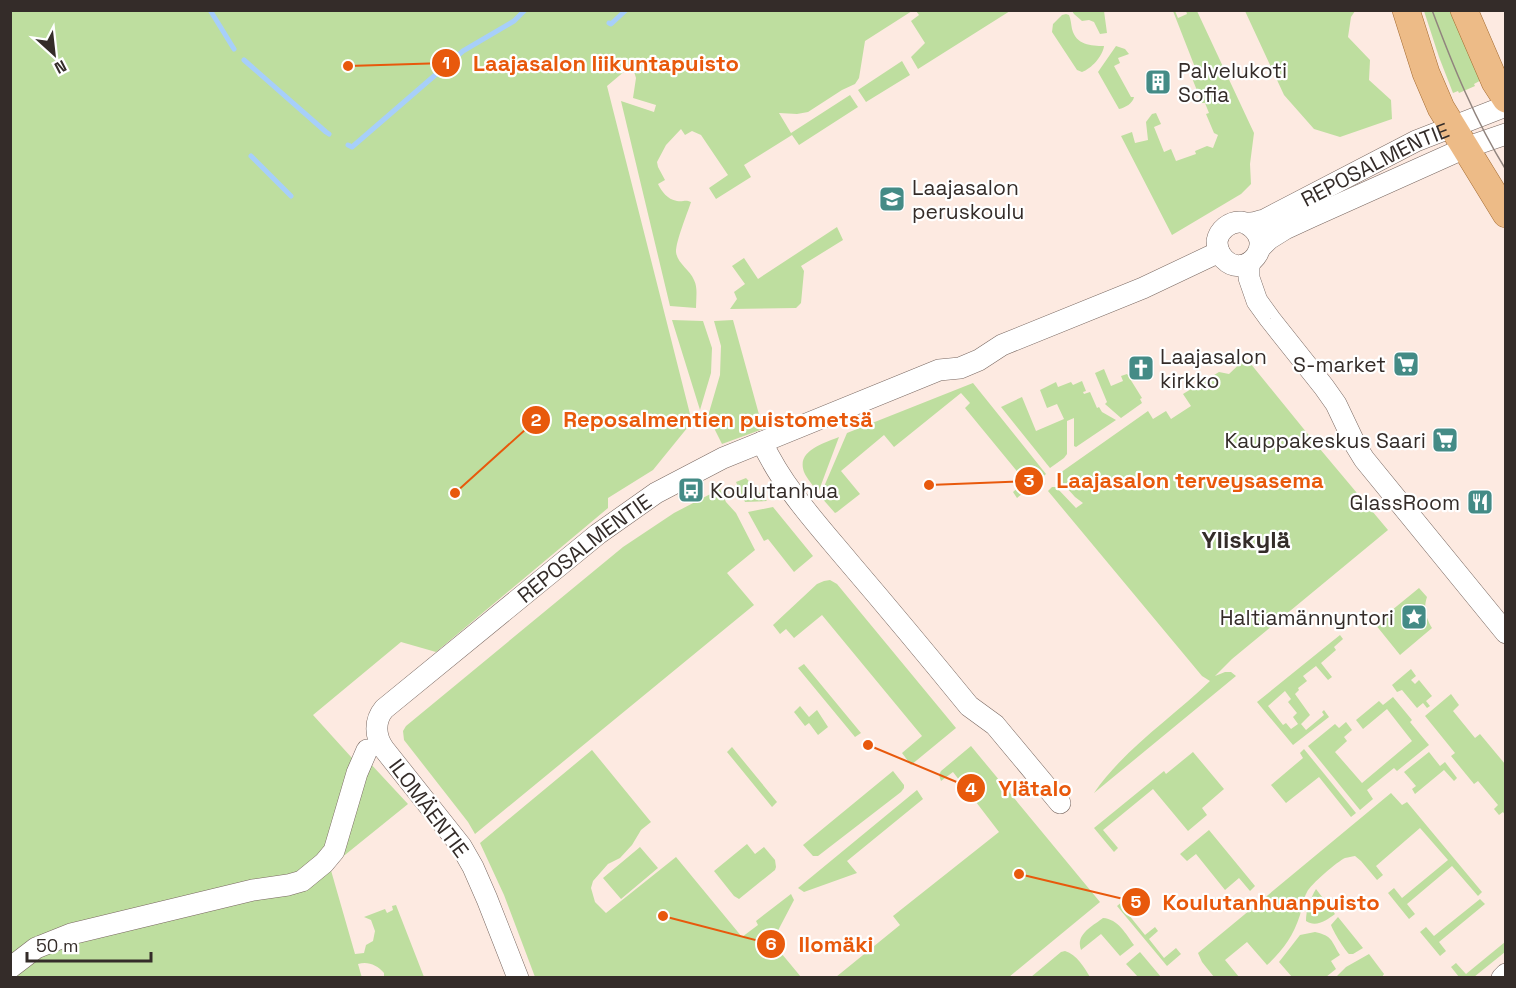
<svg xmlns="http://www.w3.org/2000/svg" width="1516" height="988" font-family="'Space Grotesk',sans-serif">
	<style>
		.green { fill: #bede9f; fill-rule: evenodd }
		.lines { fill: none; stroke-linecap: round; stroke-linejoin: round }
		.stream { stroke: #a7cffa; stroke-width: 5 }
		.minor-casing { stroke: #786760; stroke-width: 22 }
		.major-casing { stroke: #a46c32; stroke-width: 28 }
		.minor { stroke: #fff; stroke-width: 21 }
		.major { stroke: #edbb87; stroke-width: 27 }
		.tram { stroke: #91847e; stroke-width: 1.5 }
		.labels { text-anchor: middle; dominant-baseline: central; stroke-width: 4.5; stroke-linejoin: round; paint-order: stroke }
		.poi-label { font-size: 21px; fill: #342c29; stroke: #fff; text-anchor: start }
		.street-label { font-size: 21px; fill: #342c29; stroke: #fff }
		.quarter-label { font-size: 24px; font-weight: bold; fill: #342c29; stroke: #fff }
		.leader { fill: none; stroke: #e8590c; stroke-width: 2 }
		.callout-dot { fill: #e8590c; stroke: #fff; stroke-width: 2 }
		.mark-label { font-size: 18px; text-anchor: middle; font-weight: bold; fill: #fff }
		.callout-label { font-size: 22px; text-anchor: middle; font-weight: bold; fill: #e8590c; stroke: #fff; stroke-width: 4.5; stroke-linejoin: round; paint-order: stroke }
	</style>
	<rect width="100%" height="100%" fill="#fdeae1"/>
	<path class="green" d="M10 11H912L865 41 859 78 855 84 842 90 808 112 797 114 779 113 791 133 850 95 858 107 799 145 792 135 744 165 751 177 716 199 709 188 728 175 701 135 692 131 685 135 681 129 666 145 657 162 658 167 665 180 658 184C662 192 667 199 677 201 684 202 685 199 691 202 687 214 676 241 676 252 677 263 690 270 694 280 698 288 696 298 696 308L670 306 621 101 654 112 656 105 633 98 636 78 632 65 607 86 692 422 653 470 608 498V508L436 652 401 642 313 715 352 758 368 761 408 804 330 867 355 954 364 953 366 945 373 941 375 931 371 920 364 917 385 909 387 913 393 910 392 906 396 905 424 977H384V973C377 965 368 961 358 964L362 978 11 977Z
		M916 11H1010L918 69 911 57 925 43 911 21 919 15Z
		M1072 11H1086L1088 12H1092L1093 11H1104L1107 33 1100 34 1094 22 1089 20 1082 21 1074 14Z
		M1173 11H1175L1178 18 1187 14 1186 11H1197L1254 133 1250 164 1251 184 1241 194 1172 235 1121 136 1132 132 1135 143 1148 140 1146 122 1152 114 1156 113 1161 124 1154 127 1164 152 1171 149 1176 161 1196 154 1195 151 1207 146 1213 148 1218 135 1214 133 1206 114 1209 113 1205 103H1202L1192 78 1198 75Z
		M1245 11H1355L1351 17 1348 37 1370 60 1369 80 1391 100 1392 119 1340 137 1314 129 1284 95Z
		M1424 11H1454L1485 78 1474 84 1475 86 1459 93 1458 91 1453 93 1439 57Z
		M1066 14 1069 15C1071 20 1071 24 1072 29 1076 45 1091 46 1104 46 1103 56 1091 69 1082 72L1077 70 1052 32 1053 24 1062 15Z
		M1116 46 1125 49 1129 54 1118 58 1120 63 1114 66 1131 97H1134C1133 103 1125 108 1119 109L1098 72Z
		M902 61 910 75 866 102 858 90Z
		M837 227 843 240 801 266 804 271 801 303 796 308 730 309 737 299 734 292 745 284 732 266 744 258 758 279Z
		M672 320 703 321 712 348 711 373 700 410Z
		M733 320 763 429 722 444 708 416 720 375 721 346 714 321Z
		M1246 358 1320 449 1388 530 1232 659 1215 676 1225 672H1231L1236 676 1094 793C1124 749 1172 718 1210 681L1202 676 1048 491 1052 487H1056L1076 508 1083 503 1075 497 1058 478 1060 473 1148 411 1153 419 1166 411 1171 419 1191 406 1183 394 1219 372 1229 374Z
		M1104 369 1111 386 1123 381 1121 376 1127 374 1142 398 1140 399 1142 403 1121 418 1105 404 1107 402 1095 373Z
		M1082 381 1086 391 1083 392 1084 394 1090 392 1097 408 1099 407 1102 412 1116 420 1076 447 1074 446V418L1067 421V454L1064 458 1050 468 1001 407 1022 397 1036 431 1064 419 1057 404 1047 408 1040 390 1056 382 1058 387 1071 382 1073 385Z
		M973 383 1046 474 1017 498 1013 492 1025 481 965 408 970 403 961 393 894 447 884 435 841 471 860 494 837 512 835 513 820 496 847 433Z
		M839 437 818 493C814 486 807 479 804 472 796 450 825 443 839 437Z
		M746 478 767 501 745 502 736 482Z
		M720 489 726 502 736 513 755 550 727 573 754 605 475 834 468 822 404 740 403 731 406 726 623 547 674 513Z
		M773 507 813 556 794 572 768 539 764 541 748 512Z
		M830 580 837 584 956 728 911 765 902 753 922 736 822 615 794 638 786 629 780 634 773 625 817 584 824 581Z
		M1419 588 1427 597C1423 609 1426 618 1432 628L1400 655 1375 624Z
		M1340 635 1343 639 1334 647 1336 650 1321 663 1332 677 1328 680 1316 666 1303 676 1307 681 1298 688 1299 690 1295 694 1310 715 1301 724 1306 730 1324 715 1322 712 1324 710 1329 717 1293 745 1257 702ZM1285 691 1291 699 1288 702 1297 713 1293 717 1298 724 1291 729 1286 723 1283 725 1268 706Z
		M804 664 861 733 855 737 798 668Z
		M1411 669 1416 676 1411 680 1415 684 1419 680 1432 696 1426 701 1430 706 1427 708 1423 703 1417 708 1402 690 1397 692 1392 685Z
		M1451 694 1459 705 1453 711 1475 738 1480 734 1505 764V815L1503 812 1499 815 1494 809 1498 805 1478 781 1474 784 1451 756 1455 753 1425 716Z
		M1393 697 1412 720 1410 722 1429 745 1397 771 1394 768 1367 790 1373 799 1360 810 1308 746 1335 724 1339 728 1346 722 1352 730 1344 737 1347 741 1335 752 1362 783 1412 741 1387 709 1363 729 1356 720 1379 701 1383 705Z
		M800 706 809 717 817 710 828 727 818 735 809 723 805 726 794 712Z
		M971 746 1100 902 1009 977H836L900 925 893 916 999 832 953 772 941 781 939 775 941 771Z
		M732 747 777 802 772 807 727 752Z
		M1304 749 1356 813 1351 817 1319 777 1286 803 1271 785 1303 758 1300 753Z
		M592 750 651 822 641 830 632 845 620 858 608 864 593 881 591 888 595 902 606 913 676 857 742 937 758 925 756 921 791 894 794 900 772 942 801 977H535L504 895 480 843Z
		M1193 752 1224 789 1202 808 1207 815 1188 831 1153 789 1103 830 1118 848 1114 852 1094 828 1164 771 1166 774Z
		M1429 752 1440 766 1445 762 1457 778 1454 781 1444 770 1415 794 1412 789 1416 786 1404 772Z
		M893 771 904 785V788L901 792 818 856H813L803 845Z
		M917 790 923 799 847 861 857 873 804 892 798 888Z
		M1391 793 1402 805 1407 802 1482 892 1478 896 1452 866 1407 904 1415 914 1409 919 1388 893 1394 888 1402 898 1448 860 1420 828 1376 866 1383 875 1377 880 1361 861 1355 856C1351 857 1349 857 1345 858 1338 861 1310 885 1307 892 1303 899 1302 908 1300 915 1293 937 1283 950 1267 965L1247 942 1225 960 1239 977H1214L1202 962 1198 953Z
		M1209 830 1255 886 1250 891 1239 878 1225 890 1196 854 1187 861 1180 854Z
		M747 844 755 854 764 847 775 860 776 867 775 870 739 899 734 896 714 871Z
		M640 847 658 868 621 899 603 878Z
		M1316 889 1335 914C1327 920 1316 928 1306 921 1306 910 1310 899 1316 889Z
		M1129 896 1133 901 1124 909 1145 935 1155 927 1158 931 1149 939 1164 958 1176 948 1181 954 1167 966 1117 906Z
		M1480 899 1485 904 1439 942 1446 951 1440 956 1420 932 1426 927 1434 936Z
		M1338 917 1363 948 1353 954H1349C1344 949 1333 931 1331 925Z
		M1103 918C1118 919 1126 934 1134 945L1120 956 1101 934 1081 950C1075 934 1093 926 1103 918Z
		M1315 932C1333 936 1331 941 1340 955L1331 961 1336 969 1326 977H1292L1279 962 1300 935Z
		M1505 942V952L1474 977H1459L1451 967 1456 963 1466 974Z
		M1065 951C1077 955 1084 967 1090 977H1031L1061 952Z
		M1140 952 1161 977H1138L1126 964Z
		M1369 954 1384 974 1382 977H1337V976L1346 967Z"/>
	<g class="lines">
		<path class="stream" d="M210 10 234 49
			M609 23 611 24 626 10
			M244 60 326 132 329 134
			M348 145 352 147 463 51 514 21 525 10
			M251 156 291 196"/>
		<defs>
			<g id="minor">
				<path id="s1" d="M1247 224C1279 243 1245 281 1224 259 1219 254 1217 248 1217 241 1219 230 1230 221 1241 222 1249 223 1242 224 1250 223 1255 223 1259 221 1264 220L1416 141 1506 106"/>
				<path d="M1260 248 1269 239 1285 229 1311 217 1465 148 1506 134"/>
				<path d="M1249 263V278L1257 301 1270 319 1324 387 1336 404 1356 446 1364 459 1506 633"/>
				<path d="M762 442C782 486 817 524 848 561 889 609 929 657 969 706L995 725 1060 803"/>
				<path d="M10 968 36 948 71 934 253 890 288 885 302 881 324 863 334 851 357 773 367 750"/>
				<path id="s2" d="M518 978 487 899 473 867 461 846 384 749C375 737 374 721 384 709L598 534 656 493 723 458 939 370 960 368 979 360 1002 345 1143 288 1219 252"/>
				<path d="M1502 978 1506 974"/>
			</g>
			<path id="major" d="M1406 10 1426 73 1441 108 1506 214
				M1464 10 1495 82 1506 99"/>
		</defs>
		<use href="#minor" class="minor-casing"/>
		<use href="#major" class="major-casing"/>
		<use href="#minor" class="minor"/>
		<use href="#major" class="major"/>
		<path class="tram" d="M1432 10C1453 66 1475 120 1506 170"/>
	</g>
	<defs>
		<symbol id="building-square" viewBox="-11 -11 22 22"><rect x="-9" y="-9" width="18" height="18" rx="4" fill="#448b86" stroke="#fff"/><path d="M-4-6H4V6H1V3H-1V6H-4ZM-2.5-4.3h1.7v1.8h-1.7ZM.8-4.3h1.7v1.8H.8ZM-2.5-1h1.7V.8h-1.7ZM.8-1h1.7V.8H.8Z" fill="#fff"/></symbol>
		<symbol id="school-square" viewBox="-11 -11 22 22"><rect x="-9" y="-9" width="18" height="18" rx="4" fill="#448b86" stroke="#fff"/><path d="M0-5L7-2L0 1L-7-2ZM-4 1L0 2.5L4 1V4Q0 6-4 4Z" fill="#fff"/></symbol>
		<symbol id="supermarket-square" viewBox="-11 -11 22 22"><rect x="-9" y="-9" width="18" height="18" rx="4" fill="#448b86" stroke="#fff"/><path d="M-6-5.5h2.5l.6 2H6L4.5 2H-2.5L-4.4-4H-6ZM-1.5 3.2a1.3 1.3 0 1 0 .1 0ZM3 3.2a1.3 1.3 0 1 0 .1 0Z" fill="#fff"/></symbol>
		<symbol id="church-square" viewBox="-11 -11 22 22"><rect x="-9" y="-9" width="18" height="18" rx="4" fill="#448b86" stroke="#fff"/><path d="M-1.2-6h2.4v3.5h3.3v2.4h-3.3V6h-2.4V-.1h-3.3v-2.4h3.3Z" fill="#fff"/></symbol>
		<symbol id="bus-square" viewBox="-11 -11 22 22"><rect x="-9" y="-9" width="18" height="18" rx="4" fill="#448b86" stroke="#fff"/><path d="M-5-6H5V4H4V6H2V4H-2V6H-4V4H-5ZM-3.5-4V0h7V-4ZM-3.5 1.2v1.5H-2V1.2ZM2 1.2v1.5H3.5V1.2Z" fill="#fff"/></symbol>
		<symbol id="restaurant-square" viewBox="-11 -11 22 22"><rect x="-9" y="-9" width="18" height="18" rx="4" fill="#448b86" stroke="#fff"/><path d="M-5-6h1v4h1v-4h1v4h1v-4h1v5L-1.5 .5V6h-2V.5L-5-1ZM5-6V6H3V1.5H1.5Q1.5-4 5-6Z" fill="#fff"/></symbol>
		<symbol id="sight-square" viewBox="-11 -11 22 22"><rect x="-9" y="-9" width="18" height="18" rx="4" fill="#448b86" stroke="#fff"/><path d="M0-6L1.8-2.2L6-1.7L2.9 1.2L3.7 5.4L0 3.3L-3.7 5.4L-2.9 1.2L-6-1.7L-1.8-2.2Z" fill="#fff"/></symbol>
	</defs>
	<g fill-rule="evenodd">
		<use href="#building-square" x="1143" y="67" width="30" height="30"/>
		<use href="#school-square" x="877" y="184" width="30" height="30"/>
		<use href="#supermarket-square" x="1391" y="349" width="30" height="30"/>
		<use href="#church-square" x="1126" y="353" width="30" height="30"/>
		<use href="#supermarket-square" x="1430" y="425" width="30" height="30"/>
		<use href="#bus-square" x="676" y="475" width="30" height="30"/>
		<use href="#restaurant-square" x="1465" y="487" width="30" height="30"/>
		<use href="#sight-square" x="1399" y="602" width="30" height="30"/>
	</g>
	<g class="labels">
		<g class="poi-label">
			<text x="1178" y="70">Palvelukoti<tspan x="1178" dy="24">Sofia</tspan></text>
			<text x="912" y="187">Laajasalon<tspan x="912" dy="24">peruskoulu</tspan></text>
			<text x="1160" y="356">Laajasalon<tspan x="1160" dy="24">kirkko</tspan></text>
			<text x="1386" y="364" text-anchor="end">S-market</text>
			<text x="1426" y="440" text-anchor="end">Kauppakeskus Saari</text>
			<text x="710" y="490">Koulutanhua</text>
			<text x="1460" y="502" text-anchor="end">GlassRoom</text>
			<text x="1394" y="617" text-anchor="end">Haltiamännyntori</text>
		</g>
		<g class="street-label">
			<text stroke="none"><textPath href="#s1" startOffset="276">REPOSALMENTIE</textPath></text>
			<text stroke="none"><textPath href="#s2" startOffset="568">REPOSALMENTIE</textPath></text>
			<text transform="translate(429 808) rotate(53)">ILOMÄENTIE</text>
		</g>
		<g class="quarter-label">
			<text x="1246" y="539">Yliskylä</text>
		</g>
	</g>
	<path class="leader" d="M348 66L446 63M455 493L536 420M929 485L1029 481M868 745L971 788M1019 874L1136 902M663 916L771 944"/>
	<g class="callout-dot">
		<circle cx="348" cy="66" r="6"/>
		<circle cx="455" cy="493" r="6"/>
		<circle cx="929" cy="485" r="6"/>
		<circle cx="868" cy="745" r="6"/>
		<circle cx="1019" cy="874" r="6"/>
		<circle cx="663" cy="916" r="6"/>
		<circle cx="446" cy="63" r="15"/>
		<circle cx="536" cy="420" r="15"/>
		<circle cx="1029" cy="481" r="15"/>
		<circle cx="971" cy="788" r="15"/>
		<circle cx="1136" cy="902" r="15"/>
		<circle cx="771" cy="944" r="15"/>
	</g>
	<g class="mark-label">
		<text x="446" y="69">1</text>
		<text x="536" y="426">2</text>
		<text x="1029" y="487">3</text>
		<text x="971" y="795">4</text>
		<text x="1136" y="908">5</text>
		<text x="771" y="950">6</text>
	</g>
	<g class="callout-label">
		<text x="606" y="71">Laajasalon liikuntapuisto</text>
		<text x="718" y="427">Reposalmentien puistometsä</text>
		<text x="1190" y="488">Laajasalon terveysasema</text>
		<text x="1035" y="796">Ylätalo</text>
		<text x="1271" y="910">Koulutanhuanpuisto</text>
		<text x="836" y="952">Ilomäki</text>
	</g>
	<rect width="1516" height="988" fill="none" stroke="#342c29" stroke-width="24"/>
	<g transform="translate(54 54) rotate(153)" stroke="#ffffff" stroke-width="4.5" paint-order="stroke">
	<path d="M0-4.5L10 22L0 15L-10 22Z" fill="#342c29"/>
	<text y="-9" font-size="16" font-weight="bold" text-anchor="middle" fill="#342c29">N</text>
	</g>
	<path d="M27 952v9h124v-9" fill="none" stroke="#342c29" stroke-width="3"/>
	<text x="36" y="952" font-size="18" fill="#342c29" stroke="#ffffff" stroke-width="4.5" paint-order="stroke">50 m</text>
</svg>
